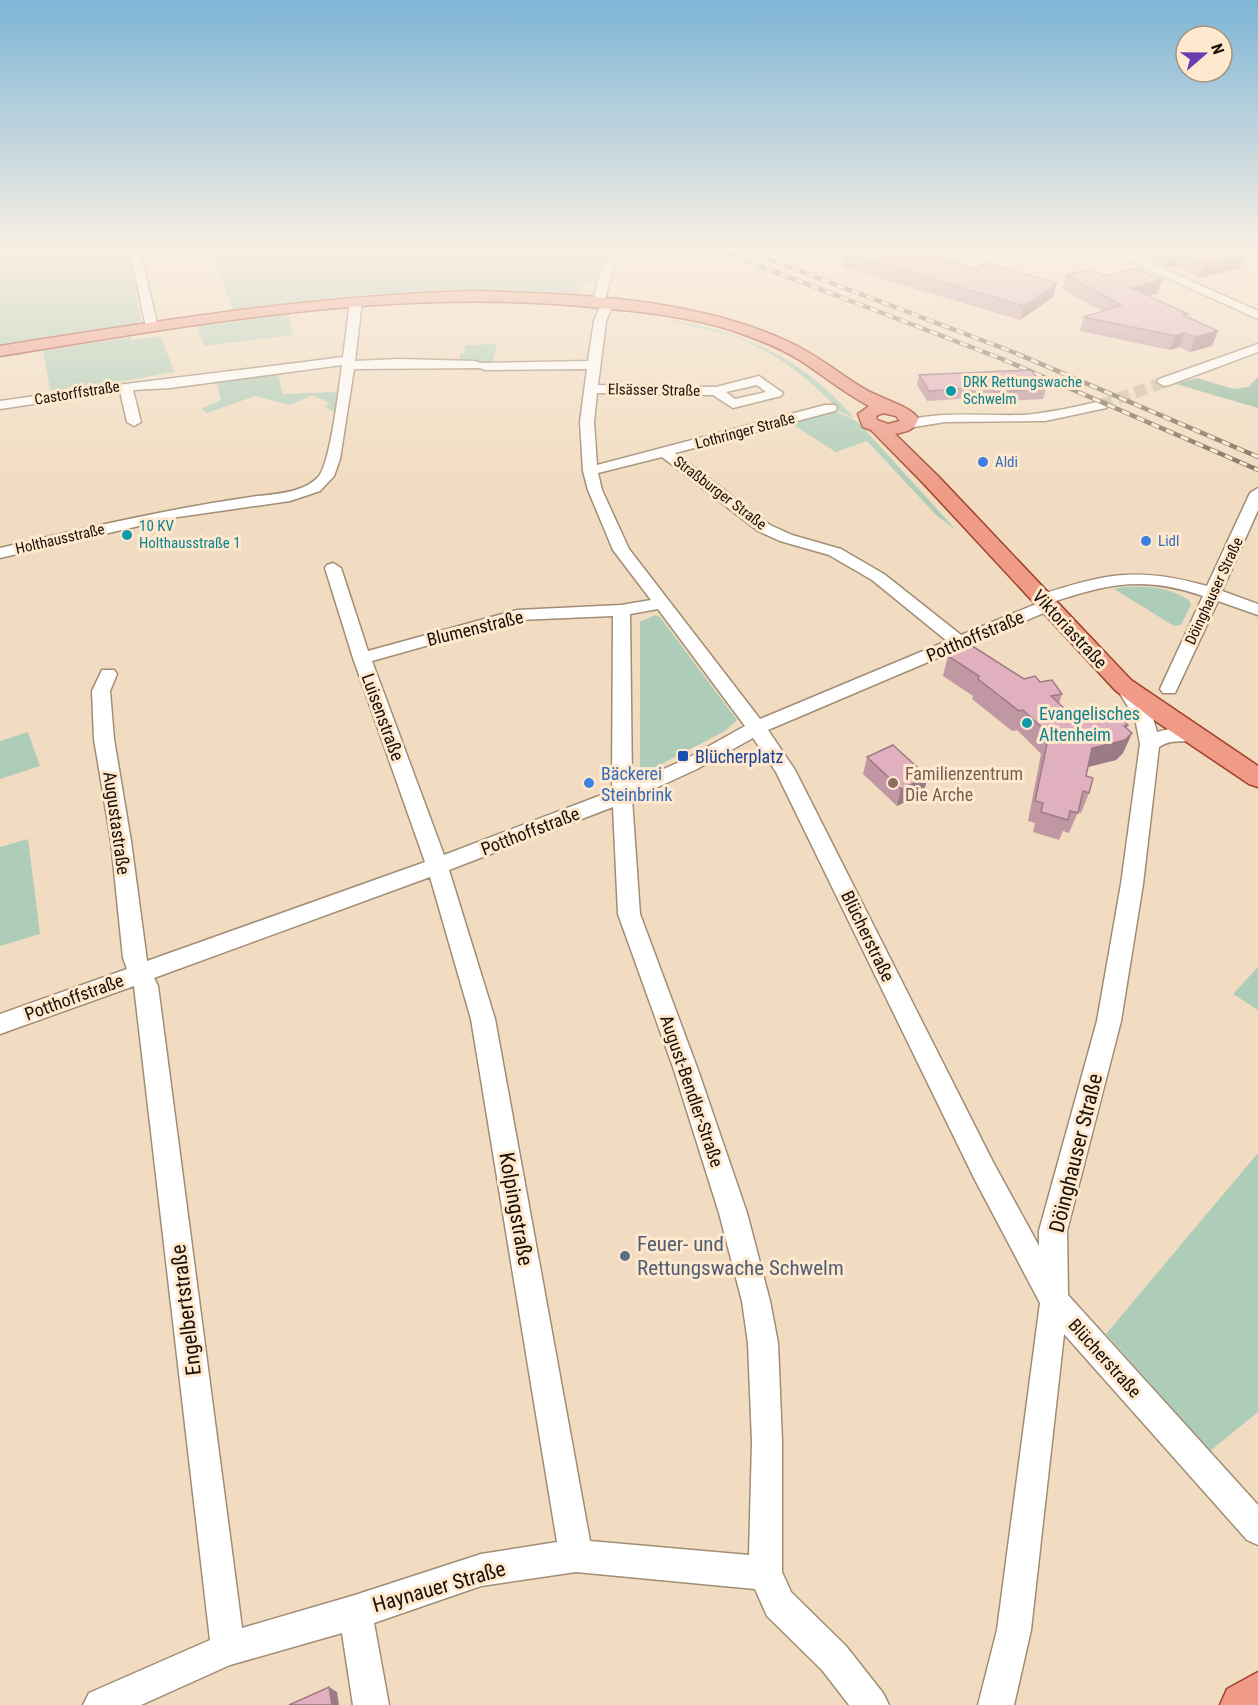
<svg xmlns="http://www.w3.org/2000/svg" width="1258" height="1705" font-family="'Roboto Condensed',sans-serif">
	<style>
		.green { fill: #aecdb8 }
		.forest { fill: #90b99e }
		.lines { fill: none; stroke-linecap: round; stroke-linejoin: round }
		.stream { stroke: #7eb7bc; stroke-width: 3 }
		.minor-tunnel { stroke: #d1bea5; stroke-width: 12; stroke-dasharray: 12 6; stroke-linecap: butt }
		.minor-casing { stroke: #a18d74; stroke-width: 3 }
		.major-casing { stroke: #9e4028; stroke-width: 3 }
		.minor { fill: #fff; fill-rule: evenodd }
		.major { fill: #ef9b88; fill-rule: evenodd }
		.rail-casing { stroke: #7d6f5d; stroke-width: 4.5 }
		.rail { stroke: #ffe9ce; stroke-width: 3; stroke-dasharray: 8; stroke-linecap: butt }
		.wall { fill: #c197a4 }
		.shaded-wall { fill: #9d7b86 }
		.building { fill: #e0b0bf; stroke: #9d7b86; stroke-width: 1.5 }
		.culture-dot { fill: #0f9aa8; stroke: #ffe9ce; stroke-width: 2 }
		.shop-dot { fill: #3f7fe0; stroke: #ffe9ce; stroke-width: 2 }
		.transit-dot { fill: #1a4fb4; stroke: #ffe9ce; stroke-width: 2 }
		.education-dot { fill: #8d6e63; stroke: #ffe9ce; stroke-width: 2 }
		.service-dot { fill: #5c6f8a; stroke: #ffe9ce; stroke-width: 2 }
		.labels { text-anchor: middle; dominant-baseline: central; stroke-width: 6; stroke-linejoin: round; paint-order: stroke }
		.far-culture-label { font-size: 15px; fill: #0d838f; stroke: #ffe9ce; text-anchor: start }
		.far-street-label { font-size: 15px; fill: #191108; stroke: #ffe9ce }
		.far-shop-label { font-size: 15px; fill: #366cbe; stroke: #ffe9ce; text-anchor: start }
		.street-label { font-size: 18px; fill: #191108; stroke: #ffe9ce }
		.culture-label { font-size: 18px; fill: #0d838f; stroke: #ffe9ce; text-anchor: start }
		.transit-label { font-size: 18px; fill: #164399; stroke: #ffe9ce; text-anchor: start }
		.shop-label { font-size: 18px; fill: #366cbe; stroke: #ffe9ce; text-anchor: start }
		.education-label { font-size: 18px; fill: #785e54; stroke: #ffe9ce; text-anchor: start }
		.near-street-label { font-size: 21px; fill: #191108; stroke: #ffe9ce }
		.near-service-label { font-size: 21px; fill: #4e5e75; stroke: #ffe9ce; text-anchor: start }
	</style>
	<rect width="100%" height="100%" fill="#f1dcc1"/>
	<path class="green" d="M0 251H128L141 321 130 326 0 346Z
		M211 251H613L600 268 595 282 584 283 581 293 440 290 345 296 233 310Z
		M288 313 293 335 204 346 198 327Z
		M665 319C744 332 801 356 854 418L834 409 836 407C808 377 772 350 732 336 710 329 687 326 665 319Z
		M161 336 174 372 51 394 43 351 131 337 132 340Z
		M497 344 492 363 460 361V354L464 353 465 345Z
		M278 371 282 394 337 392 334 412 325 407 330 403 312 395 290 405 255 396 207 413 201 409 221 400 216 379Z
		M831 409 858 422 956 530 937 516 867 441 836 452 789 422Z
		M1124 587C1147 586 1169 587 1189 600L1191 605 1181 625 1174 626 1114 589Z
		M655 615 660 617 737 720 725 731 644 773 640 771V622Z
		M28 732 40 766 0 779V741Z
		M28 839 40 934 0 946V847Z
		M1258 967V1010L1233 994Z
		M1258 1153V1412L1210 1451 1106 1334Z"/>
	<path class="forest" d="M1258 377V408L1176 384 1197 378 1234 389 1248 387Z"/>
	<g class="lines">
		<path class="stream" d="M1244 251 1258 257"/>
		<path class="minor-tunnel" d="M1101 405 1164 382"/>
		<defs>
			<path id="minor" d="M130 251H140L158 327 156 330 152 331 146 327Z
				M614 251H624L613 268 605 300H612L614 303 606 321 598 385 716 387 759 376 783 393 781 396 733 408 713 395 597 393 594 422 597 465 825 405H835L837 408 835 411 675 453 770 525 792 535 841 549 884 574 961 635 1036 604 1034 600 1036 596C1106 574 1135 566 1207 586L1250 493 1258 488V510L1222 591 1258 604V615L1218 601 1175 693H1163L1160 689 1203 596C1145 576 1110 583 1053 602L1055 605 1053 609 768 730 795 770 993 1162 1039 1246V1231L1097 1021 1121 884 1140 744 1135 718 1115 686 1118 682H1130L1153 718 1157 732C1171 728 1185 726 1200 730L1203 735 1200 740C1186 743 1172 738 1159 747L1143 884 1121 1021 1067 1231 1068 1295 1258 1505V1545L1247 1540 1064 1334 1031 1630 1014 1705H978L997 1630 1040 1303 975 1180 776 772 753 738 697 769 632 799 640 914 698 1070 747 1213 770 1301 778 1343 782 1442V1572L791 1592 846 1646 883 1693 889 1705H849L822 1670 767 1616 755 1589 576 1572 481 1586 374 1623 389 1705H353L342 1633 230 1665 141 1705H83L89 1693 210 1640 134 986 0 1034V1014L127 969 123 958 111 841 94 739 92 691 102 670H114L117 674 110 691 114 739 131 841 147 961 425 862 353 658 325 568 327 565 333 563 341 568 368 651 517 610 621 605 651 600 613 550 588 490 583 471 580 422 587 369 485 370 480 368 354 369 340 459 334 476 320 491 290 501 178 517 0 558V548C83 529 166 509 251 497 272 494 304 494 319 476 331 460 339 387 342 365L170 388 133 390 141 422 134 426 127 422 120 391 0 409V401C114 384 228 372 343 357L350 301 356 297 362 301 355 361 398 359 475 361 480 363 588 361 594 321 601 305 593 302 601 268ZM757 385 766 392 735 399 726 392ZM662 457 758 531 780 541 829 555 872 580 947 641 760 719 629 549 602 490 598 473ZM658 609 745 726 684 760 632 783 630 614ZM613 616 612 791 444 855 372 661 518 620ZM613 807 618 914 674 1070 719 1213 742 1301 748 1343 752 1442 749 1555 590 1541 495 1019 449 870ZM430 877 471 1019 557 1542 481 1554 355 1595 242 1628 158 986 154 978Z
				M1111 251H1124L1258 311V319L1112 253Z
				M1258 344V352L1169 385 1164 386 1157 382 1159 379Z
				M1101 401 1106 402 1108 405 1106 408 1045 421 945 422 908 428 901 424 903 421C943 411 982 416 1023 415 1050 413 1075 407 1101 401Z"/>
			<path id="major" d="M470 291C574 294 693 297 789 342 816 354 838 373 863 388 878 398 909 405 918 418 916 430 906 432 895 434L938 476 1131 680 1258 766V787L1249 784 1151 718 1115 690 924 484 871 430 863 427 858 414 869 406C844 393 824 376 801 361 781 348 757 339 734 331 692 317 645 312 600 308 398 286 199 324 0 356V346C157 321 311 296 470 291ZM883 413 896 416 900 421 888 424 877 420 876 416Z
				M1258 1672V1705H1220L1227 1689Z"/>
		</defs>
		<use href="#minor" class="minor-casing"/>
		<use href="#major" class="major-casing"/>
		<use href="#minor" class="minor"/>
		<use href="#major" class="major"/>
		<defs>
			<path id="rail" d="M721 251 1002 359 1258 470
				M747 251 1013 352 1258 457"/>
		</defs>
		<use href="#rail" class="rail-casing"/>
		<use href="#rail" class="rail"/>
	</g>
	<path class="wall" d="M1144 251H1237L1240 268 1199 278 1175 266 1169 268 1143 255Z
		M845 253 1053 297 1020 320 843 267Z
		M1066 275 1162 280 1157 294 1148 296 1187 317 1218 331 1212 346 1190 352 1179 347 1170 350 1080 331 1084 317 1102 311 1062 289Z
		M919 375 1046 389 1043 399 992 402 989 397 927 401 917 385Z
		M948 656 1024 679 1040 682 1062 694 1059 703 1079 722 1127 729 1132 733 1123 753 1116 760 1088 767 1086 776 1089 793 1081 813 1078 812 1069 833 1063 831 1059 840 1033 832 1035 823 1028 821 1041 754 1017 730 1012 731 972 699 973 696 943 676Z
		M867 757 928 777 923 793 897 806 863 774Z"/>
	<path class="shaded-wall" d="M1179 252 1175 266 1169 268 1173 254Z
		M1246 254 1240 268 1199 278 1204 265Z
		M1162 280 1157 294 1126 302 1131 288Z
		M1057 283 1053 297 1020 320 1024 306Z
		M1218 331 1212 346 1190 352 1195 337Z
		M1184 333 1179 347 1170 350 1175 336Z
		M1128 725 1121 741 1132 733 1123 753 1116 760 1084 768 1092 748 1124 726Z
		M928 777 923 793 897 806 901 789Z
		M329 1687 337 1692 339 1705H332Z"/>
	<path class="building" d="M850 251H918L977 269 986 263 1057 283 1024 306 845 253Z
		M1166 251H1237L1246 254 1204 265 1179 252 1173 254Z
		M1136 268 1162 280 1131 288 1188 314 1183 315 1218 331 1195 337 1184 333 1175 336 1084 317 1121 305 1066 275 1091 269 1105 276Z
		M1031 370 1046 389 994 392 992 387 929 391 919 375Z
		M969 644 1024 679 1035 676 1040 682 1052 680 1062 694 1051 696 1079 722 1111 710 1128 725 1124 726 1132 733 1125 740 1092 748 1086 776 1093 778 1089 793 1083 791 1078 813 1070 811 1068 820 1041 812 1043 803 1035 801 1049 734 1023 710 1019 711 978 679 979 676 948 656Z
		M893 745 928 777 901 789 867 757Z
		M329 1687 332 1705H289Z"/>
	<linearGradient id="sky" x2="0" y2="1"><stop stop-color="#7db5d6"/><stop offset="0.51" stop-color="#f9efe3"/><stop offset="1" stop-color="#f9efe3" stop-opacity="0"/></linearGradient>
	<rect width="1258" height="489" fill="url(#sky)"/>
	<g class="culture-dot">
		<circle cx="951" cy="391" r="6"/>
		<circle cx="127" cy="535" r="6"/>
		<circle cx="1027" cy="723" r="6"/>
	</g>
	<g class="shop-dot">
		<circle cx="983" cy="462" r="6"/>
		<circle cx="1146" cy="541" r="6"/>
		<circle cx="589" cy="783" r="6"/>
	</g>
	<rect class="transit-dot" x="677" y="750" width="12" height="12" rx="3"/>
	<circle class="education-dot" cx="893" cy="783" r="6"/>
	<circle class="service-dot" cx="625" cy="1256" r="6"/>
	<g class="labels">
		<g class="far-culture-label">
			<text x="963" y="382">DRK Rettungswache<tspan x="963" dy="17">Schwelm</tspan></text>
			<text x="139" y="526">10 KV<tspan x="139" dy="17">Holthausstraße 1</tspan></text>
		</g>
		<g class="far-street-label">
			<text transform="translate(654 390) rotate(1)">Elsässer Straße</text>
			<text transform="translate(77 393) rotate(-9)">Castorffstraße</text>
			<text transform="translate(745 431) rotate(-15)">Lothringer Straße</text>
			<text transform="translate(720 493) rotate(37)">Straßburger Straße</text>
			<text transform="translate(60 539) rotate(-13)">Holthausstraße</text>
			<text transform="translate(1214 591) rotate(-65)">Döinghauser Straße</text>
		</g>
		<g class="far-shop-label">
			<text x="995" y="462">Aldi</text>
			<text x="1158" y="541">Lidl</text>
		</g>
		<g class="street-label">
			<text transform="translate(475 628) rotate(-14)">Blumenstraße</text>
			<text transform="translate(1070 629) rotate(47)">Viktoriastraße</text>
			<text transform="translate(975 636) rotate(-23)">Potthoffstraße</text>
			<text transform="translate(383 717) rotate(70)">Luisenstraße</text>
			<text transform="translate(117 823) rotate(82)">Augustastraße</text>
			<text transform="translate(530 831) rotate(-21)">Potthoffstraße</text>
			<text transform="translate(868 936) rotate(64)">Blücherstraße</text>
			<text transform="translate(74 997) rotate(-20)">Potthoffstraße</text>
			<text transform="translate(692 1091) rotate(71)">August-Bendler-Straße</text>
			<text transform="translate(1105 1358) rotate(48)">Blücherstraße</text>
		</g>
		<g class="culture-label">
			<text x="1039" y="713">Evangelisches<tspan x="1039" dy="21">Altenheim</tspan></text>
		</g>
		<g class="transit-label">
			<text x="695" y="756">Blücherplatz</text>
		</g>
		<g class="shop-label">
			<text x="601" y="773">Bäckerei<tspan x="601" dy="21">Steinbrink</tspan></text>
		</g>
		<g class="education-label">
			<text x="905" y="773">Familienzentrum<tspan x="905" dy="21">Die Arche</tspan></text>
		</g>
		<g class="near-street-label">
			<text transform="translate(1076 1153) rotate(-76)">Döinghauser Straße</text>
			<text transform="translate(516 1209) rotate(80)">Kolpingstraße</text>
			<text transform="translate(186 1310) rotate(-97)">Engelbertstraße</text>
			<text transform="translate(439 1587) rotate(-16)">Haynauer Straße</text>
		</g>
		<g class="near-service-label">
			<text x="637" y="1244">Feuer- und<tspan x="637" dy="24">Rettungswache Schwelm</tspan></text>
		</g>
	</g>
	<g transform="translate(1204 54) rotate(70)"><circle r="28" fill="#ffe9ce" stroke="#a3937f" stroke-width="1.5"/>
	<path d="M0-4.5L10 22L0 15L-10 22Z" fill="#6a3cb4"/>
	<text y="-9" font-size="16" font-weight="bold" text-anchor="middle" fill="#191108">N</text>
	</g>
</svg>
